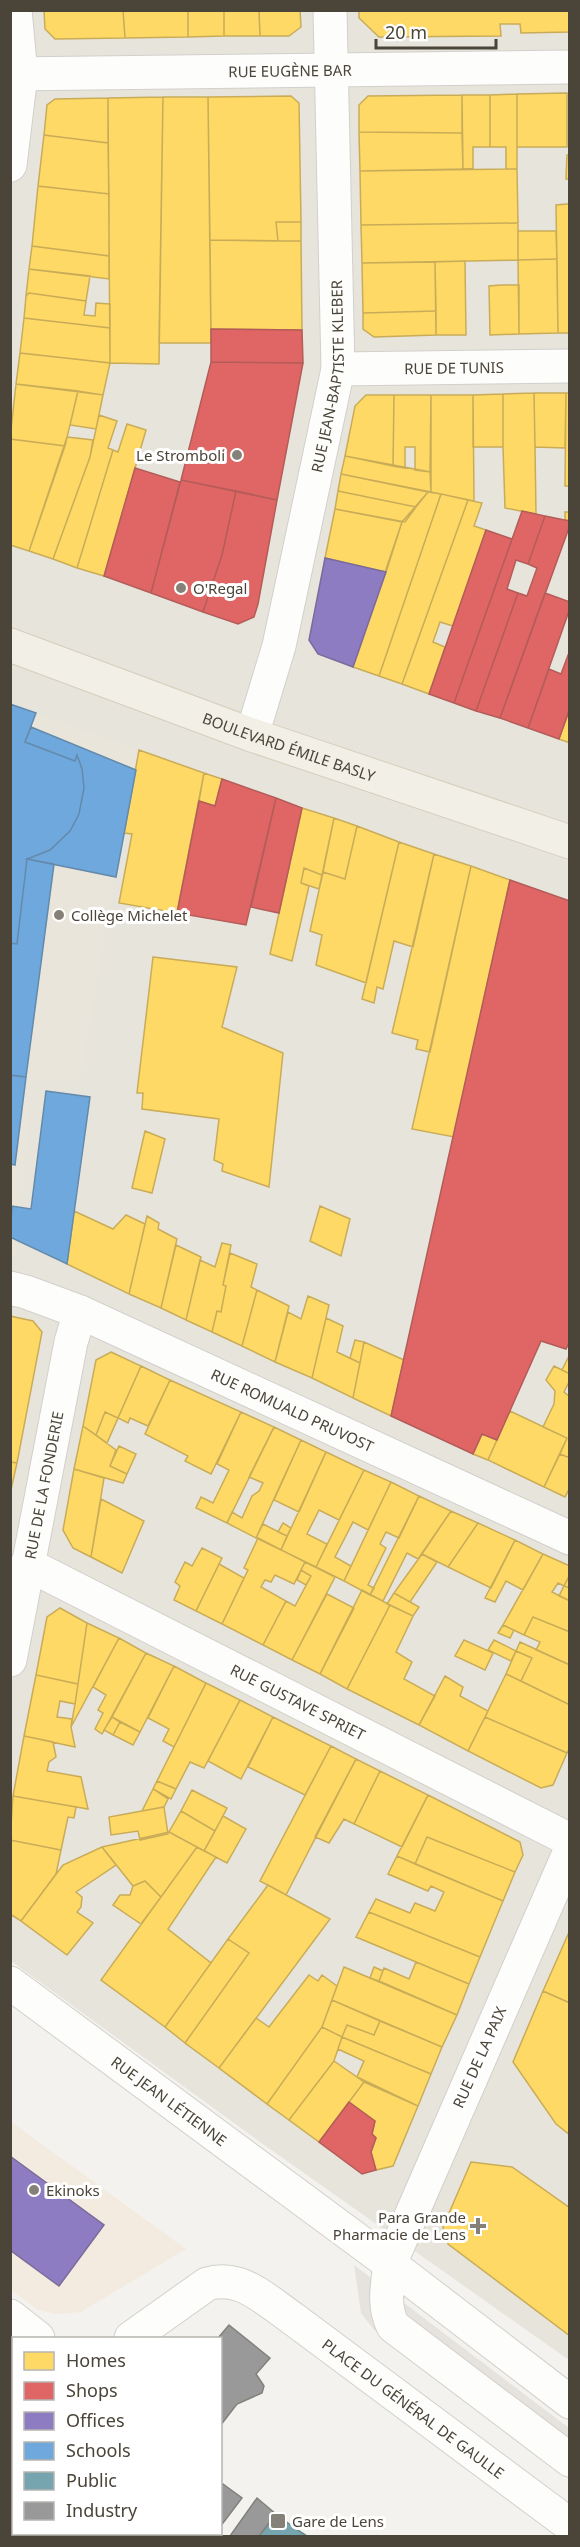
<svg xmlns="http://www.w3.org/2000/svg" width="580" height="2547" font-family="'Noto Sans',sans-serif">
	<style>
		.residential { fill: #e7e4dc }
		.commercial { fill: #f3ebdf }
		.education { fill: #eae5da }
		.parking { fill: #e6e3df }
		.homes { fill: #ffd966; stroke: #c9ac58; stroke-width: 1.5 }
		.shops { fill: #e06666; stroke: #b35c58; stroke-width: 1.5 }
		.offices { fill: #8e7cc3; stroke: #7a6b9a; stroke-width: 1.5 }
		.schools { fill: #6fa8dc; stroke: #648aab; stroke-width: 1.5 }
		.public { fill: #76a5af; stroke: #69888c; stroke-width: 1.5 }
		.industry { fill: #999; stroke: #82807c; stroke-width: 1.5 }
		.lines { fill: none; stroke-linecap: round; stroke-linejoin: round }
		.minor-casing { stroke: #d2d0cb; stroke-width: 35 }
		.major-casing { stroke: #d6cebb; stroke-width: 35 }
		.minor { stroke: #fdfdfc; stroke-width: 33 }
		.major { stroke: #f2efe6; stroke-width: 33 }
		.rail-casing { stroke: #dbdbda; stroke-width: 7 }
		.rail { stroke: #fff; stroke-width: 4.5; stroke-dasharray: 14; stroke-linecap: butt }
		.poi-dot { fill: #868178; stroke: #fff; stroke-width: 2 }
		.labels { text-anchor: middle; dominant-baseline: central; stroke-width: 6; stroke-linejoin: round; paint-order: stroke }
		.street-label { font-size: 15px; fill: #4b4439; stroke: #fff }
		.poi-label { font-size: 15px; fill: #4b4439; stroke: #fff; text-anchor: start }
	</style>
	<rect width="100%" height="100%" fill="#f4f2ee"/>
	<path class="residential" d="M11 11H569V2360L260 2142 11 1961Z"/>
	<path class="commercial" d="M10 2121 186 2249 81 2312 57 2314 38 2310 11 2290Z"/>
	<path class="education" d="M10 703 137 750 80 1080H33L16 1253 10 1252Z"/>
	<path class="parking" d="M354 2265 569 2428V2478L374 2330 361 2313Z"/>
	<path class="homes" d="M44 10H123L125 38 55 39 45 29Z
		M123 10H188V37L125 38Z
		M188 10H224V36L188 37Z
		M224 10H259L260 36H224Z
		M259 10H300L301 27 289 36H260Z
		M359 10H570V32L521 33 520 24H500L501 36 379 37 359 18Z
		M567 93V147H517V94Z
		M517 94V169H506V147H490V95Z
		M462 95H490V147H473V169H463Z
		M462 95V133L359 132V105L368 96Z
		M291 96 299 103 301 222H276L278 241 210 240 208 97Z
		M163 97H208L211 343H159Z
		M163 97 159 364 110 363 108 98Z
		M108 98V143L44 135 47 105 55 99Z
		M359 132 462 133 463 169 360 171Z
		M44 135 108 143 109 194 38 186Z
		M567 155H570V179H566Z
		M517 169 518 223 361 225 360 171Z
		M38 186 109 194V256L32 246Z
		M567 204H570V333H558L556 205Z
		M276 222H301V241H278Z
		M518 223V260L362 263 361 225Z
		M518 231H556L557 259 518 260Z
		M210 240 301 241 302 330 211 329Z
		M32 246 109 256V279L29 269Z
		M557 259 558 333 519 334 518 260Z
		M465 261 466 335H436L435 262Z
		M435 262 436 311 363 313 362 263Z
		M29 269 90 276 86 301 29 293 26 296Z
		M501 285H519V334L490 335 489 286Z
		M29 293 86 301 84 315 95 316 96 303 110 304V328L24 318 26 296Z
		M436 311V335L374 337 363 329V313Z
		M24 318 110 328V363L20 353Z
		M20 353 110 363 103 395 16 384Z
		M16 384 78 391 65 446 10 439Z
		M78 391 103 395 96 429 70 425Z
		M534 393 535 447 536 514 505 508 503 447V394Z
		M534 393H566L565 448 535 447Z
		M566 393H570V486H565Z
		M503 394V447H473V395Z
		M366 395H394L393 466 345 456 355 406Z
		M394 395H431L430 472 415 470V447H405V468L393 466Z
		M431 395H473L474 501 431 492Z
		M99 415 117 421 108 448 113 450 77 568 53 559 90 457Z
		M127 424 146 430 104 576 77 568 113 450 118 452Z
		M67 437 93 440 90 457 53 559 29 551Z
		M10 439 65 446 29 551 10 545Z
		M345 456 430 472 431 492 341 474Z
		M341 474 428 492 416 507 338 491Z
		M338 491 416 507 405 522 335 509Z
		M428 492 441 494 379 676 353 667 402 522Z
		M441 494 468 500 402 684 379 676Z
		M468 500 482 503 474 526 486 530 453 626 440 622 433 642 445 647 429 694 402 684Z
		M335 509 402 522 386 572 325 558Z
		M565 512H570V521L565 520Z
		M570 708V743L559 739Z
		M139 750 204 773 177 913 119 903 132 834 124 833Z
		M204 773 222 779 215 806 199 801Z
		M302 808 334 818 322 875 304 868 301 883 309 886 292 961 270 954Z
		M334 818 357 826 345 879 323 872Z
		M357 826 399 842 366 983 316 965 322 935 310 931 323 872 345 879Z
		M399 842 434 854 413 947 394 941 383 989 377 987 374 1003 362 999Z
		M434 854 471 866 430 1052 416 1049 418 1040 392 1033Z
		M471 866 510 880 454 1137 412 1129Z
		M304 868 322 875 319 889 301 883Z
		M153 957 237 967 222 1027 283 1053 269 1187 222 1171 223 1164 214 1160 219 1119 142 1109 143 1093H137Z
		M145 1131 165 1139 152 1193 132 1188Z
		M320 1206 350 1219 341 1256 310 1241Z
		M74 1211 113 1229 126 1215 145 1224 129 1294 67 1264Z
		M147 1216 159 1223 158 1229 177 1239 161 1308 129 1294Z
		M222 1243 231 1245 223 1285 226 1286 221 1312 217 1311 212 1332 186 1320 200 1260 215 1267Z
		M176 1245 201 1257 186 1320 161 1308Z
		M230 1253 257 1264 251 1287 257 1290 242 1346 212 1332 217 1311 221 1312 226 1286 223 1285Z
		M257 1290 289 1306 275 1362 242 1346Z
		M308 1296 329 1305 312 1378 275 1362 288 1312 301 1319Z
		M10 1316 33 1321 42 1332 17 1463 10 1462Z
		M326 1318 343 1326 337 1352 360 1363 353 1398 312 1378Z
		M355 1340 364 1342 360 1363 350 1358Z
		M364 1342 404 1360 391 1416 353 1398Z
		M111 1352 141 1366 118 1418 105 1412 96 1435 83 1426 96 1360Z
		M570 1354V1374L562 1370Z
		M141 1366 170 1380 148 1426 130 1418 128 1423 118 1418Z
		M554 1366 570 1374V1380L564 1392 570 1397V1458L560 1454 567 1438 543 1427 554 1404 555 1391 546 1380Z
		M170 1380 241 1412 211 1474 185 1461 188 1456 145 1434Z
		M510 1411 567 1438 544 1487 488 1460Z
		M105 1412 118 1418 107 1443 96 1435Z
		M241 1412 274 1427 227 1523 196 1508 201 1497 213 1503 229 1470 217 1464Z
		M83 1426 116 1450 110 1466 127 1474 123 1483 74 1469Z
		M274 1427 301 1440 256 1538 227 1523 232 1512 242 1518 252 1496 259 1491 263 1483 249 1477Z
		M482 1434 497 1440 488 1460 473 1454Z
		M301 1440 326 1452 299 1512 274 1500Z
		M119 1446 136 1454 127 1474 110 1466Z
		M326 1452 364 1470 339 1520 319 1510 307 1534 327 1544 316 1567 281 1550Z
		M560 1454 570 1458V1487L565 1497 544 1487Z
		M10 1462 17 1463 10 1494Z
		M74 1469 104 1478 91 1557 73 1548 63 1530Z
		M364 1470 391 1482 368 1530 353 1522 335 1557 351 1566 344 1581 316 1567Z
		M391 1482 419 1496 399 1538 386 1532 380 1544 386 1548 368 1585 374 1588 370 1595 344 1581Z
		M419 1496 451 1511 418 1559 407 1553 383 1601 370 1595Z
		M101 1499 144 1521 122 1573 91 1557Z
		M451 1511 478 1523 448 1567 422 1554Z
		M283 1523 291 1528 287 1536 278 1532Z
		M478 1523 515 1540 491 1588 448 1567Z
		M263 1524 287 1536 281 1550 256 1538Z
		M258 1538 305 1562 294 1584 275 1575 271 1582 265 1580 261 1587 286 1601 263 1645 222 1624 248 1570 244 1568Z
		M515 1540 543 1554 523 1590 506 1581 495 1602 485 1598Z
		M202 1548 222 1558 196 1611 174 1600 180 1586 175 1582 185 1562 192 1566Z
		M422 1554 437 1562 410 1602 394 1593Z
		M543 1554 570 1566V1574L564 1586 558 1583 552 1592 570 1601V1632L533 1617 524 1635 503 1625Z
		M305 1562 335 1577 292 1660 263 1645 286 1601 295 1606 311 1576 301 1570Z
		M219 1564 244 1578 222 1624 196 1611Z
		M301 1570 311 1576 306 1585 297 1580Z
		M570 1574V1588L564 1586Z
		M564 1586 570 1588V1601L559 1596Z
		M362 1590 390 1605 347 1689 320 1674Z
		M394 1593 419 1607 413 1616 387 1604Z
		M327 1594 354 1608 320 1674 292 1660Z
		M390 1605 413 1616 396 1652 412 1662 404 1679 435 1696 419 1725 347 1689Z
		M60 1608 87 1623 78 1684 36 1675 47 1617Z
		M533 1617 570 1632V1665L536 1650 540 1642 524 1635Z
		M87 1623 119 1638 71 1727 75 1704Z
		M503 1625 514 1630 510 1638 498 1633Z
		M119 1638 146 1653 102 1734 95 1729 103 1713 98 1710 106 1695 93 1687Z
		M464 1640 493 1653 485 1670 455 1656Z
		M494 1640 516 1651 511 1661 488 1650Z
		M520 1642 570 1665V1705L521 1681 532 1658 516 1651Z
		M516 1651 532 1658 521 1681 506 1674Z
		M146 1653 174 1666 140 1732 112 1717Z
		M174 1666 206 1683 174 1747 163 1741 169 1729 148 1718Z
		M506 1674 570 1705V1747L567 1753 485 1717Z
		M36 1675 78 1684 75 1704 60 1701 57 1717 72 1719 71 1727 75 1747 24 1736Z
		M445 1676 463 1687 460 1696 488 1711 468 1751 419 1725Z
		M206 1683 240 1700 204 1768 190 1762 176 1789 157 1781Z
		M240 1700 273 1717 241 1779 208 1761Z
		M112 1717 120 1722 113 1735 104 1730Z
		M273 1717 331 1746 305 1795 248 1767Z
		M485 1717 567 1753 553 1785 541 1788 468 1751Z
		M120 1722 140 1732 133 1745 113 1735Z
		M24 1736 53 1742 56 1757 49 1762 47 1771 81 1777 88 1809 13 1796Z
		M331 1746 356 1759 286 1895 260 1881Z
		M356 1759 380 1771 354 1824 344 1819 329 1843 315 1837Z
		M380 1771 428 1795 402 1847 354 1824Z
		M157 1781 176 1789 171 1799 153 1789Z
		M153 1789 168 1799 164 1807 142 1811Z
		M192 1790 227 1808 215 1831 181 1811Z
		M428 1795 520 1842 523 1855 515 1872 427 1837 415 1864 397 1856Z
		M13 1796 76 1807 74 1818 68 1817 61 1850 10 1840Z
		M164 1807 168 1834 140 1840 138 1831 111 1835 109 1817Z
		M181 1811 215 1831 204 1851 169 1832Z
		M223 1816 246 1829 227 1863 204 1851Z
		M169 1832 197 1847 161 1897 145 1881 133 1886 102 1847Z
		M427 1837 515 1872 503 1901 415 1864Z
		M10 1840 61 1850 56 1874 21 1921 10 1914Z
		M102 1847 116 1865 76 1892 82 1897 81 1907 77 1912 93 1923 67 1955 21 1921 63 1865Z
		M197 1847 216 1857 168 1929 211 1963 165 2027 101 1980Z
		M397 1856 503 1901 480 1957 369 1912 376 1899 410 1913 415 1903 435 1911 444 1892 431 1886 428 1891 388 1874Z
		M145 1881 161 1897 141 1924 113 1905 120 1895H130L133 1886Z
		M268 1885 330 1919 219 2068 185 2043 249 1953 228 1939Z
		M369 1912 480 1957 469 1984 356 1937Z
		M570 1930V2003L543 1991Z
		M228 1939 249 1953 185 2043 165 2027Z
		M416 1962 469 1984 457 2015 379 1981 384 1968 409 1979Z
		M344 1967 457 2015 442 2047 332 2000Z
		M374 1967 383 1971 379 1981 370 1978Z
		M309 1975 318 1981 322 1975 337 1986 322 2027 267 2104 219 2068 256 2018 269 2027Z
		M543 1991 570 2003V2135L556 2124 513 2062Z
		M332 2000 380 2021 374 2035 347 2025 342 2037 322 2027Z
		M380 2021 442 2047 431 2074 342 2037 347 2025 374 2035Z
		M322 2027 342 2037 334 2061 289 2120 267 2104Z
		M342 2037 431 2074 418 2106 357 2077 364 2061 338 2049Z
		M334 2061 364 2082 319 2142 289 2120Z
		M364 2082 418 2106 393 2166 376 2170 371 2152 376 2138 372 2134 375 2121 349 2102Z
		M471 2162 512 2167 570 2208V2336L448 2244 443 2227Z"/>
	<path class="shops" d="M211 329 302 330 303 363 211 362Z
		M211 362 303 363 277 500 181 480Z
		M135 468 180 482 151 593 104 576Z
		M181 480 236 491 222 555 203 612 151 593Z
		M236 491 277 500 258 604 254 617 238 624 203 612 222 555Z
		M522 511 545 516 528 564 516 560 507 589 518 593 476 711 454 703Z
		M545 516 570 521V525L500 718 476 711 518 593 527 596 537 568 528 564Z
		M486 530 512 539 454 703 429 694Z
		M545 593 570 602V608L528 728 500 718Z
		M570 650V708L559 739 528 728 549 669 561 674Z
		M222 779 276 798 246 925 177 913 199 801 215 806Z
		M276 798 302 808 279 913 251 907Z
		M510 880 570 901V1341L566 1349 541 1341 497 1440 482 1434 473 1454 391 1416Z
		M349 2102 375 2121 372 2134 376 2138 371 2152 376 2170 362 2174 319 2142Z"/>
	<path class="offices" d="M325 558 386 572 353 667 318 654 309 640Z
		M10 2156 104 2225 59 2286 10 2250Z"/>
	<path class="schools" d="M10 704 36 713 25 742 75 761 77 755 82 769 84 788 79 814 70 831 50 850 27 859 17 944 10 943Z
		M31 727 136 770 116 877 27 859 50 850 70 831 79 814 84 788 82 769 77 755 75 761 25 742Z
		M27 859 54 864 26 1077 10 1075V943L17 944Z
		M10 1075 26 1077 15 1165 10 1164Z
		M46 1091 90 1097 67 1264 10 1237 12 1206 31 1209Z"/>
	<path class="public" d="M276 2514 296 2529 307 2536H259Z"/>
	<path class="industry" d="M229 2325 270 2358 256 2374 264 2386 262 2393 237 2404 220 2426V2338H218Z
		M223 2484 242 2498 220 2527V2487Z
		M257 2498 276 2514 259 2536H230Z
		M199 2534H216L214 2536H203Z"/>
	<g class="lines">
		<defs>
			<g id="minor">
				<path id="s1" d="M10 74 570 67"/>
				<path d="M10 165 21 74 15 10"/>
				<path id="s2" d="M338 369 570 366"/>
				<path id="s3" d="M252 735 279 646 338 369 330 10"/>
				<path id="s4" d="M10 1288 26 1292 80 1312 570 1538"/>
				<path id="s5" d="M27 1564 570 1840"/>
				<path id="s6" d="M10 1660 71 1342 80 1312"/>
				<path d="M570 1851 390 2264C387 2287 383 2306 393 2326L570 2460"/>
				<path id="s7" d="M10 1983 390 2264 570 2402"/>
				<path d="M10 2316 38 2338"/>
				<path id="s8" d="M131 2338 207 2284C241 2274 266 2300 292 2318L570 2525"/>
				<path d="M10 2371 14 2372"/>
			</g>
			<g id="major">
				<path id="s9" d="M10 645 252 735 570 842"/>
			</g>
		</defs>
		<use href="#minor" class="minor-casing"/>
		<use href="#major" class="major-casing"/>
		<use href="#minor" class="minor"/>
		<use href="#major" class="major"/>
		<defs>
			<path id="rail" d="M10 2475 14 2477
				M10 2502 14 2504
				M57 2534 61 2536
				M97 2534 102 2536"/>
		</defs>
		<use href="#rail" class="rail-casing"/>
		<use href="#rail" class="rail"/>
	</g>
	<g class="poi-dot">
		<circle cx="237" cy="455" r="6"/>
		<circle cx="181" cy="588" r="6"/>
		<circle cx="59" cy="915" r="6"/>
		<circle cx="34" cy="2190" r="6"/>
		<path d="M475 2217h6v6h6v6h-6v6h-6v-6h-6v-6h6z"/>
		<rect x="270" y="2513" width="16" height="16" rx="3"/>
	</g>
	<g class="labels">
		<g class="street-label">
			<text stroke="none"><textPath href="#s1" startOffset="280">RUE EUGÈNE BAR</textPath></text>
			<text stroke="none"><textPath href="#s2" startOffset="116">RUE DE TUNIS</textPath></text>
			<text stroke="none"><textPath href="#s3" startOffset="368">RUE JEAN-BAPTISTE KLEBER</textPath></text>
			<text stroke="none"><textPath href="#s9" startOffset="297">BOULEVARD ÉMILE BASLY</textPath></text>
			<text stroke="none"><textPath href="#s4" startOffset="308">RUE ROMUALD PRUVOST</textPath></text>
			<text stroke="none"><textPath href="#s6" startOffset="178">RUE DE LA FONDERIE</textPath></text>
			<text stroke="none"><textPath href="#s5" startOffset="304">RUE GUSTAVE SPRIET</textPath></text>
			<text transform="translate(479 2057) rotate(-66)">RUE DE LA PAIX</text>
			<text stroke="none"><textPath href="#s7" startOffset="198">RUE JEAN LÉTIENNE</textPath></text>
			<text stroke="none"><textPath href="#s8" startOffset="340">PLACE DU GÉNÉRAL DE GAULLE</textPath></text>
		</g>
		<g class="poi-label">
			<text x="225" y="455" text-anchor="end">Le Stromboli</text>
			<text x="193" y="588">O'Regal</text>
			<text x="71" y="915">Collège Michelet</text>
			<text x="46" y="2190">Ekinoks</text>
			<text x="466" y="2217" text-anchor="end">Para Grande<tspan x="466" dy="17">Pharmacie de Lens</tspan></text>
			<text x="292" y="2521">Gare de Lens</text>
		</g>
	</g>
	<rect width="580" height="2547" fill="none" stroke="#4b4439" stroke-width="24"/>
	<rect x="12" y="2337" width="210" height="198" fill="#ffffff" stroke="#b7b4b0" stroke-width="1.5"/>
	<rect x="24" y="2352" width="30" height="18" fill="#ffd966" stroke="#b7b4b0" stroke-width="1.5"/>
	<text x="66" y="2367" font-size="18" fill="#4b4439">Homes</text>
	<rect x="24" y="2382" width="30" height="18" fill="#e06666" stroke="#b7b4b0" stroke-width="1.5"/>
	<text x="66" y="2397" font-size="18" fill="#4b4439">Shops</text>
	<rect x="24" y="2412" width="30" height="18" fill="#8e7cc3" stroke="#b7b4b0" stroke-width="1.5"/>
	<text x="66" y="2427" font-size="18" fill="#4b4439">Offices</text>
	<rect x="24" y="2442" width="30" height="18" fill="#6fa8dc" stroke="#b7b4b0" stroke-width="1.5"/>
	<text x="66" y="2457" font-size="18" fill="#4b4439">Schools</text>
	<rect x="24" y="2472" width="30" height="18" fill="#76a5af" stroke="#b7b4b0" stroke-width="1.5"/>
	<text x="66" y="2487" font-size="18" fill="#4b4439">Public</text>
	<rect x="24" y="2502" width="30" height="18" fill="#999999" stroke="#b7b4b0" stroke-width="1.5"/>
	<text x="66" y="2517" font-size="18" fill="#4b4439">Industry</text>
	<path d="M376 39v9h120v-9" fill="none" stroke="#4b4439" stroke-width="3"/>
	<text x="385" y="39" font-size="18" fill="#4b4439" stroke="#ffffff" stroke-width="4.5" paint-order="stroke">20 m</text>
</svg>
